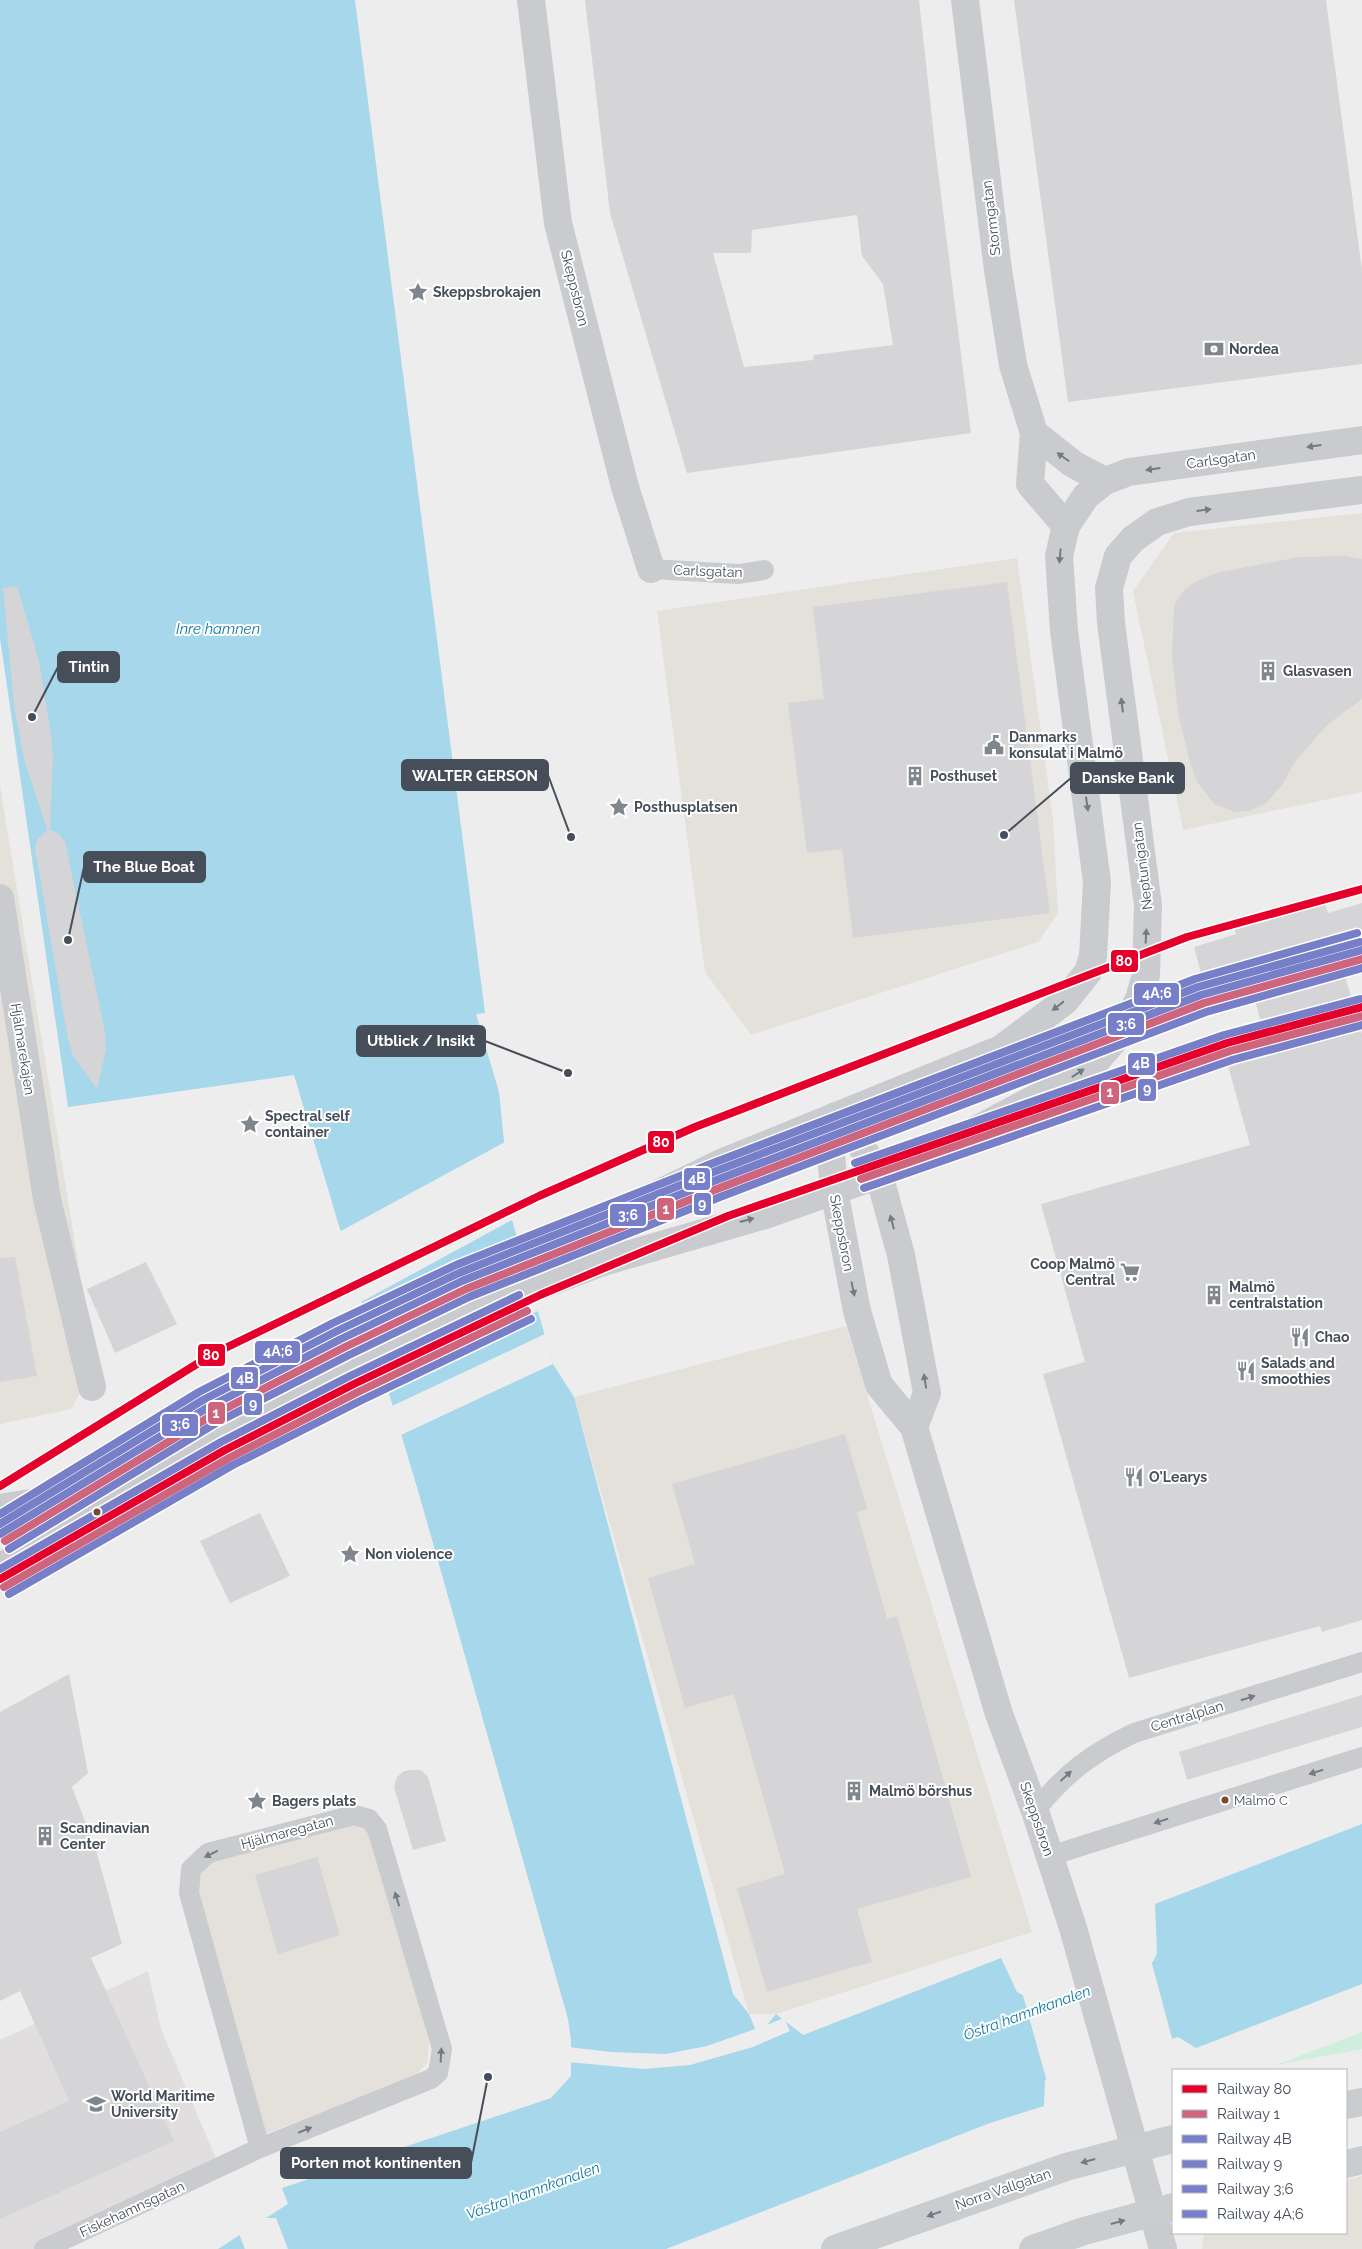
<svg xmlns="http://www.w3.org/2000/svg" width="1362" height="2249" font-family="Raleway,sans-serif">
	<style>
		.commercial { fill: #e3e1da }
		.education { fill: #e0dedf }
		.green { fill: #d1edde }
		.water { fill: #a7d7ea }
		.pier { fill: #eeeded }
		.building { fill: #d5d5d7; fill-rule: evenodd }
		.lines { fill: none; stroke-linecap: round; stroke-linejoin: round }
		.service { stroke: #c9cbce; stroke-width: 20 }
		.pedestrian { stroke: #c9cbce; stroke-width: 28 }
		.minor { stroke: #c9cbce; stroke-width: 28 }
		.tertiary { stroke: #c9cbce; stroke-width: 28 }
		.secondary { stroke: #c9cdd0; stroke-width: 28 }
		.rail-1-casing { stroke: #fff; stroke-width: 11 }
		.rail-2-casing { stroke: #fff; stroke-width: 11 }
		.rail-3-casing { stroke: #fff; stroke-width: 11 }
		.rail-4-casing { stroke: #fff; stroke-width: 11 }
		.rail-5-casing { stroke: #fff; stroke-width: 11 }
		.rail-6-casing { stroke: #fff; stroke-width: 11 }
		.rail-1 { stroke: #e4002b; stroke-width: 8 }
		.rail-2 { stroke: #cf657c; stroke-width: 8 }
		.rail-3 { stroke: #767fc8; stroke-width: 8 }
		.rail-4 { stroke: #767fc8; stroke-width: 8 }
		.rail-5 { stroke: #767fc8; stroke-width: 8 }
		.rail-6 { stroke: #767fc8; stroke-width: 8 }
		.oneway { fill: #737a82 }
		.oneway2 { fill: #737a83 }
		.bus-dot { fill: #7a4b2a; stroke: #fff; stroke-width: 2 }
		.labels { text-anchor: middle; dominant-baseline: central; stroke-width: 4; stroke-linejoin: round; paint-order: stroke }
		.bus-label { font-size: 13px; fill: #454e59; stroke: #fff; text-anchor: start }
		.street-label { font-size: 14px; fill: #454e59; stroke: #fff }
		.poi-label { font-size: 14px; font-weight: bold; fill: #454e59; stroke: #fff; text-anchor: start }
		.water-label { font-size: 15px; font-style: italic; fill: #0f79a1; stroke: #fff }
		.leader { fill: none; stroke: #454e59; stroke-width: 2 }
		.callout-dot { fill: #454e59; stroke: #fff; stroke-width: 2 }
		.callout { fill: #454e59; stroke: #454e59; stroke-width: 2 }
		.callout-label { font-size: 15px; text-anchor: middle; font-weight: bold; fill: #fff }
		.line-badge { stroke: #fff; stroke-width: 2 }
		.badge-label { font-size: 14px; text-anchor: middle; font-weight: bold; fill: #fff }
	</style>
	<rect width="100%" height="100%" fill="#eeeded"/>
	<path class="commercial" d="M1362 513V792L1183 830 1133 591 1174 533Z
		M1017 558 1053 819 1058 913 1038 942 751 1035 705 972 657 611Z
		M0 785 95 1365 71 1409 0 1424Z
		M846 1326 1032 1932 776 2014H749L574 1397Z
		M352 1822 366 1826 373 1835 429 2043 427 2063 414 2077 265 2134 198 1895 199 1873 215 1858Z
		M1362 2176V2249H1202L1204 2233H1346V2180Z"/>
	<path class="education" d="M148 1971 161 2029 220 2168 44 2249H0V2040Z"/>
	<path class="green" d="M1362 2032V2049L1276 2065Z"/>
	<path class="water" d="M0 0H355L485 1013 476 1014 499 1092 512 1220 553 1364 574 1397 733 1994 749 2014 758 2036 776 2014 803 2035 1001 1958 1017 1992 1023 1995 1153 1962 1157 1953 1155 1904 1362 1824V1984L1196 2048 1178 2037 1045 2080 1044 2106 990 2123 666 2249H218L288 2204 282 2188 551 2098 571 2076V2040L568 2019 419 1494 294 1075 68 1107 0 638Z"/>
	<path class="pier" d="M505 1142 512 1220 361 1302 339 1232Z
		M517 1237 538 1311 386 1386 364 1312Z
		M545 1334 553 1364 401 1435 392 1406Z
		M1151 1960 1173 2042 1047 2082 1022 1992Z
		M784 2018 790 2031 753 2047 690 2065 643 2069 568 2062V2047L611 2052 666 2054 707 2046 758 2028 759 2032 764 2026Z
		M264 2218H276L288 2249H245L239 2234Z"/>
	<path class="building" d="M585 0H919L936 155 971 433 687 473 610 213ZM857 215 862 256 883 284 893 345 814 355 813 360 744 367 713 253H751L752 230Z
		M1014 0H1326L1362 270V364L1068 402Z
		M1345 556 1362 559V699L1327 725 1295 762 1282 785 1265 804 1249 811 1235 812 1214 804 1197 782 1190 762 1178 713 1172 656 1174 606 1182 592 1195 582 1216 573 1299 557Z
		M1007 582 1050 913 853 938 842 849 807 853 788 703 824 699 813 607Z
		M17 586 39 661 50 729 53 754 50 828 47 829 24 759 14 705 3 588Z
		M48 829 59 834 65 842 105 1032 106 1049 97 1089 73 1056 68 1039 35 849 37 840Z
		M1323 897 1328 913 1362 903V934L1335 941 1362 1035V1620L1322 1632 1320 1626 1129 1678 1043 1374 1085 1362 1041 1204 1250 1145 1227 1062 1269 1051 1244 961 1201 973 1194 947 1236 934 1233 923Z
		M15 1257 37 1376 0 1382V1258Z
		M146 1262 177 1324 115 1353 87 1289Z
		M845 1434 867 1509 857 1512 887 1619 897 1616 971 1877 857 1909 872 1962 767 1992 737 1888 785 1874 734 1694 685 1708 648 1578 695 1564 672 1484Z
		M260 1513 290 1576 230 1603 200 1541Z
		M69 1674 88 1773 72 1787 96 1850 122 1944 91 1958 174 2141 0 2219V2132L69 2101 20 1991 0 2001V1712Z
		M1362 1695V1727L1187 1780 1179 1752Z
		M412 1770H421L428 1777 446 1841 413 1850 394 1787 397 1777 404 1771Z
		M317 1857 340 1935 278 1954 255 1875Z"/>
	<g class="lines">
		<path class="service" d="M651 569 739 574 764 570
			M0 1504 54 1495
			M1035 1811C1064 1774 1092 1753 1134 1733L1362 1662
			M1050 1856 1362 1757
			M44 2249 260 2148 431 2079 438 2073 442 2049 377 1829 369 1819 354 1815 208 1853 191 1869 189 1893 260 2148"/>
		<path class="pedestrian" d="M0 898 47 1199 92 1387"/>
		<path class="minor" d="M531 0 558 223 625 487 651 569
			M965 0 998 270 1013 365 1034 433
			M1066 526 1030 484 1034 433 1073 464 1105 481
			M1153 2213 1163 2249"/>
		<path class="tertiary" d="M835 1116 831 1154 834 1190 857 1311 879 1385 914 1427 999 1714 1035 1811 1073 1928 1153 2213
			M835 1116 857 1139 879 1175 901 1255 927 1393 914 1427
			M0 1529 73 1492 367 1335 721 1163 1001 1049 1065 1001 1088 972 1093 956 1097 882 1064 631 1059 556 1066 526 1086 496 1105 481 1129 472 1362 440
			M0 1567 139 1489 377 1361 534 1288 603 1262 765 1215 879 1175 945 1146 996 1119 1055 1088 1096 1061 1123 1030 1139 999 1146 975 1148 905 1111 623 1109 588 1118 556 1133 539 1157 522 1189 512 1362 490"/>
		<path class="secondary" d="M1346 2105 1362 2102
			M1346 2164 1362 2160
			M835 2249 1066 2167 1173 2139
			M1033 2249 1084 2231 1173 2207"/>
		<defs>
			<path id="rail-1" d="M0 1486 213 1354 539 1196 695 1127 1187 937 1362 889
				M0 1579 225 1450 354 1384 540 1295 728 1216 1227 1043 1362 1007"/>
			<path id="rail-2" d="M861 1179 1230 1051 1362 1016
				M5 1541 211 1416 345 1347 466 1289 717 1189 1204 1003 1362 959
				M4 1587 229 1458 358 1392 527 1311"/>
			<path id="rail-3" d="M855 1163 1224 1035 1360 999
				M0 1524 203 1400 337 1331 459 1273 711 1173 1198 987 1360 942
				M0 1569 221 1442 350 1376 519 1295"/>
			<path id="rail-4" d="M864 1188 1232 1060 1362 1025
				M9 1549 216 1423 349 1355 469 1297 720 1197 1206 1012 1362 968
				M9 1594 233 1465 362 1400 531 1319"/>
			<path id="rail-5" d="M0 1534 207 1408 341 1339 462 1281 714 1181 1201 995 1362 950"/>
			<path id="rail-6" d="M0 1514 199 1392 333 1323 456 1265 708 1165 1195 979 1357 933"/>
		</defs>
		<use href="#rail-1" class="rail-1-casing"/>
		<use href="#rail-2" class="rail-2-casing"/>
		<use href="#rail-3" class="rail-3-casing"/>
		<use href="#rail-4" class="rail-4-casing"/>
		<use href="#rail-5" class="rail-5-casing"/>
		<use href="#rail-6" class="rail-6-casing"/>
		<use href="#rail-1" class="rail-1"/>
		<use href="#rail-2" class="rail-2"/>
		<use href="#rail-3" class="rail-3"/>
		<use href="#rail-4" class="rail-4"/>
		<use href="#rail-5" class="rail-5"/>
		<use href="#rail-6" class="rail-6"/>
	</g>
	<defs><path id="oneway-solid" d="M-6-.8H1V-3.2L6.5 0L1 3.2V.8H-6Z" transform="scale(1.25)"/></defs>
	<g class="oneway">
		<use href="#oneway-solid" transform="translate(1314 446) rotate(172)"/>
		<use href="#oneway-solid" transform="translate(1063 457) rotate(-145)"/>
		<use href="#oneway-solid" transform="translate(1153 469) rotate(172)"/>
		<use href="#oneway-solid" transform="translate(1204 510) rotate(-7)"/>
		<use href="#oneway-solid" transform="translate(1060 556) rotate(95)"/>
		<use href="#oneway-solid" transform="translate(1122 705) rotate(-97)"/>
		<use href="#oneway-solid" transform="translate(1087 804) rotate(82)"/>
		<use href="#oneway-solid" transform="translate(1146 936) rotate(-87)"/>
		<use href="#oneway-solid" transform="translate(1058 1006) rotate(142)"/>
		<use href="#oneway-solid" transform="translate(1078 1073) rotate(-33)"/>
		<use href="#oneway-solid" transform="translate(747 1220) rotate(-15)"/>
		<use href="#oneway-solid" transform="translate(892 1222) rotate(-105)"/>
		<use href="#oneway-solid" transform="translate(853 1289) rotate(78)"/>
		<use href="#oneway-solid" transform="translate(925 1381) rotate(-99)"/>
		<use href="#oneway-solid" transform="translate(1248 1698) rotate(-17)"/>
		<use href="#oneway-solid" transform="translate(1316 1772) rotate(162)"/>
		<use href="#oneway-solid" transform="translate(1066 1776) rotate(-43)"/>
		<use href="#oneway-solid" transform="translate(1161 1821) rotate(162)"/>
		<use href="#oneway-solid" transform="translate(211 1854) rotate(154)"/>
		<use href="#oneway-solid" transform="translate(397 1899) rotate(-107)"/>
		<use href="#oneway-solid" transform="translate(441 2055) rotate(-87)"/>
		<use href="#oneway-solid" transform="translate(305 2130) rotate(-22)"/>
	</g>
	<g class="oneway2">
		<use href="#oneway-solid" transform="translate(1088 2161) rotate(165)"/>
		<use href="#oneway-solid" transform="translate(934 2214) rotate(161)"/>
		<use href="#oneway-solid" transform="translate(1118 2222) rotate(-15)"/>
	</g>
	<defs>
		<symbol id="sight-bare" viewBox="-9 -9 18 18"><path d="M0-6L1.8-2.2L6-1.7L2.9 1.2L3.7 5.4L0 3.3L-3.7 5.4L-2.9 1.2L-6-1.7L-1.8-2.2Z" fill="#80868d" stroke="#fff" stroke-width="2.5" paint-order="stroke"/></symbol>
		<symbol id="bank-bare" viewBox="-9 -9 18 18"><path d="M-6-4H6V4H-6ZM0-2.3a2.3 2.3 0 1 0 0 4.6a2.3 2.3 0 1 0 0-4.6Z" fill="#80868d" stroke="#fff" stroke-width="2.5" paint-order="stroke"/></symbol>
		<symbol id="building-bare" viewBox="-9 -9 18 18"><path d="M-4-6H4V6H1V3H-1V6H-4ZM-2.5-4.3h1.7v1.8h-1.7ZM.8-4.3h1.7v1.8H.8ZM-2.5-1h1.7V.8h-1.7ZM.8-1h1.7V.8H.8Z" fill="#80868d" stroke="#fff" stroke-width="2.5" paint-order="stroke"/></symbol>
		<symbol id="civic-bare" viewBox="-9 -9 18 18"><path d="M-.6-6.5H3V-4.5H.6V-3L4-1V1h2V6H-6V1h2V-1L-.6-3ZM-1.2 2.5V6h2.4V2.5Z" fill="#80868d" stroke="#fff" stroke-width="2.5" paint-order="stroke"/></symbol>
		<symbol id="supermarket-bare" viewBox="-9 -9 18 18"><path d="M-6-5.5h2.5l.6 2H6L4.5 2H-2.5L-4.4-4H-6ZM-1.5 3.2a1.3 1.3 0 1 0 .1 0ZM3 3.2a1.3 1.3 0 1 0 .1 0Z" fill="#80868d" stroke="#fff" stroke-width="2.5" paint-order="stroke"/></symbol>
		<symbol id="restaurant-bare" viewBox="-9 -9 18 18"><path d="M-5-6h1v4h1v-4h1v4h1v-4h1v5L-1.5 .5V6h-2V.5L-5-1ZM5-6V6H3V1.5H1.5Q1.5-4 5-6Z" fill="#80868d" stroke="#fff" stroke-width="2.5" paint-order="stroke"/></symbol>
		<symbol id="university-bare" viewBox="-9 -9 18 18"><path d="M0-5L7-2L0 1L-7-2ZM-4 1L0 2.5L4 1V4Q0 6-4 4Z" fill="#80868d" stroke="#fff" stroke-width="2.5" paint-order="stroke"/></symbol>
	</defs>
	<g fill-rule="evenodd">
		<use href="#sight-bare" x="404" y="278" width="28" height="28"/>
		<use href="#bank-bare" x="1200" y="335" width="28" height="28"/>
		<use href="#building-bare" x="1254" y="657" width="28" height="28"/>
		<use href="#civic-bare" x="980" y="731" width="28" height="28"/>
		<use href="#building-bare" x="901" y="762" width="28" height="28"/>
		<use href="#sight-bare" x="605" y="793" width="28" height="28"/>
		<use href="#sight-bare" x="236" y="1110" width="28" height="28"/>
		<use href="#supermarket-bare" x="1116" y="1258" width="28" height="28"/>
		<use href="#building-bare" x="1200" y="1281" width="28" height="28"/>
		<use href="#restaurant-bare" x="1286" y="1323" width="28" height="28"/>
		<use href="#restaurant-bare" x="1232" y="1357" width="28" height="28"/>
		<use href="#restaurant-bare" x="1120" y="1463" width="28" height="28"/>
		<use href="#sight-bare" x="336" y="1540" width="28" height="28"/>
		<use href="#building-bare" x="840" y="1777" width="28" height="28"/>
		<use href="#sight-bare" x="243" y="1787" width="28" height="28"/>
		<use href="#building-bare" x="31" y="1822" width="28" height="28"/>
		<use href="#university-bare" x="82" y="2090" width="28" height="28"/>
	</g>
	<g class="bus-dot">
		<circle cx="97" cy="1512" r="4.5"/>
		<circle cx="1225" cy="1800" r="4.5"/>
	</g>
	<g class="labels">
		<g class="bus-label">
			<text x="1234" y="1800">Malmö C</text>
		</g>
		<g class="street-label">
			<text transform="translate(991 218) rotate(-97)">Stormgatan</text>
			<text transform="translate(575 288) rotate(76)">Skeppsbron</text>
			<text transform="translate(1221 459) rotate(-8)">Carlsgatan</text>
			<text transform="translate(708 571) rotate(2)">Carlsgatan</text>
			<text transform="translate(1142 866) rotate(-97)">Neptunigatan</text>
			<text transform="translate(23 1049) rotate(81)">Hjälmarekajen</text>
			<text transform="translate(842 1233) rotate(79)">Skeppsbron</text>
			<text transform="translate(1187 1716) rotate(-17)">Centralplan</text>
			<text transform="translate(1037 1819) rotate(71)">Skeppsbron</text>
			<text transform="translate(287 1832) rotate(-15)">Hjälmaregatan</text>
			<text transform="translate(1003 2189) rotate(-19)">Norra Vallgatan</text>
			<text transform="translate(132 2209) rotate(-25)">Fiskehamnsgatan</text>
		</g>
		<g class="poi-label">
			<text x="433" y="292">Skeppsbrokajen</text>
			<text x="1229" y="349">Nordea</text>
			<text x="1283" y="671">Glasvasen</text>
			<text x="1009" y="737">Danmarks<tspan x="1009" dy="16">konsulat i Malmö</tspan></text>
			<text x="930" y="776">Posthuset</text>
			<text x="634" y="807">Posthusplatsen</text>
			<text x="265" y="1116">Spectral self<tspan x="265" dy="16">container</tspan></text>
			<text x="1115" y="1264" text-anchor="end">Coop Malmö<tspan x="1115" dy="16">Central</tspan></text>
			<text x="1229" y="1287">Malmö<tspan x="1229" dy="16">centralstation</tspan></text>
			<text x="1315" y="1337">Chao</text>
			<text x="1261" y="1363">Salads and<tspan x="1261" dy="16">smoothies</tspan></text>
			<text x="1149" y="1477">O'Learys</text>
			<text x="365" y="1554">Non violence</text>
			<text x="869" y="1791">Malmö börshus</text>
			<text x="272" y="1801">Bagers plats</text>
			<text x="60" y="1828">Scandinavian<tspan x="60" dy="16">Center</tspan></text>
			<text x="111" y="2096">World Maritime<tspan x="111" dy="16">University</tspan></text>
		</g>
		<g class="water-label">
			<text x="218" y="629">Inre hamnen</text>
			<text transform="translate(1027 2013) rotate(-20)">Östra hamnkanalen</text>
			<text transform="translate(533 2191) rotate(-20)">Västra hamnkanalen</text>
		</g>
	</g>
	<path class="leader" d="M32 717L58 667M571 837L548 775M1004 835L1071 778M68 940L84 867M568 1073L485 1041M488 2077L471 2163"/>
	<g class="callout-dot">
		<circle cx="32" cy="717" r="5"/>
		<circle cx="571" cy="837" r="5"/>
		<circle cx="1004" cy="835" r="5"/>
		<circle cx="68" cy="940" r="5"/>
		<circle cx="568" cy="1073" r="5"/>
		<circle cx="488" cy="2077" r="5"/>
	</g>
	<g class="callout">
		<rect x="58" y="652" width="61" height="30" rx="5"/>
		<rect x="402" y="760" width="146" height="30" rx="5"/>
		<rect x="1071" y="763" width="113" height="30" rx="5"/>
		<rect x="84" y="852" width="121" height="30" rx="5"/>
		<rect x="357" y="1026" width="128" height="30" rx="5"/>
		<rect x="281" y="2148" width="190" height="30" rx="5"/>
	</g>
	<g class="callout-label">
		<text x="89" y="672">Tintin</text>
		<text x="475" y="781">WALTER GERSON</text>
		<text x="1128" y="783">Danske Bank</text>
		<text x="144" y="872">The Blue Boat</text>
		<text x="421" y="1046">Utblick / Insikt</text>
		<text x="376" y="2168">Porten mot kontinenten</text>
	</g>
	<g class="line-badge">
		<rect x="1110" y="949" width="29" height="24" rx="5" fill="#e4002b"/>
		<rect x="1133" y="982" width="47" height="24" rx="5" fill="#767fc8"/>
		<rect x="1107" y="1012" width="38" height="24" rx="5" fill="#767fc8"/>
		<rect x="1127" y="1052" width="29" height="24" rx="5" fill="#767fc8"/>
		<rect x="1137" y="1078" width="20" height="24" rx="5" fill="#767fc8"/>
		<rect x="1100" y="1081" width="20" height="24" rx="5" fill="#cf657c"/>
		<rect x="647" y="1130" width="28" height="24" rx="5" fill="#e4002b"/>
		<rect x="683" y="1167" width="28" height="24" rx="5" fill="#767fc8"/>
		<rect x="693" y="1192" width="19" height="24" rx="5" fill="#767fc8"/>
		<rect x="656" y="1197" width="19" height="24" rx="5" fill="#cf657c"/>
		<rect x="609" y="1203" width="38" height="24" rx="5" fill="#767fc8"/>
		<rect x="254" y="1340" width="47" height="24" rx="5" fill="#767fc8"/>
		<rect x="197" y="1343" width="29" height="24" rx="5" fill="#e4002b"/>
		<rect x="230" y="1366" width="29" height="24" rx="5" fill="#767fc8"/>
		<rect x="243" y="1392" width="20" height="24" rx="5" fill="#767fc8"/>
		<rect x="207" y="1401" width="19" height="24" rx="5" fill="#cf657c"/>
		<rect x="161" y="1413" width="38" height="24" rx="5" fill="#767fc8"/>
	</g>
	<g class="badge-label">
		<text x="1124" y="966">80</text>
		<text x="1157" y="998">4A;6</text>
		<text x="1126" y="1029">3;6</text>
		<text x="1141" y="1068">4B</text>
		<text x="1147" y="1094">9</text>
		<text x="1110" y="1097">1</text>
		<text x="661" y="1147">80</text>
		<text x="697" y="1183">4B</text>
		<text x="702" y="1209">9</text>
		<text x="666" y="1214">1</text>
		<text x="628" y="1220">3;6</text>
		<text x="278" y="1356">4A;6</text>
		<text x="211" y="1360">80</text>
		<text x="245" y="1383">4B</text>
		<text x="253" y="1409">9</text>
		<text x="216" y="1418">1</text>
		<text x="180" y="1429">3;6</text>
	</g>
	<rect x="1172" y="2069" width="175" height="165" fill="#ffffff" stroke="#b5b8bd"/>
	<rect x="1182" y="2085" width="25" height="8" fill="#e4002b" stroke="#b5b8bd"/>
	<text x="1217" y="2094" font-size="15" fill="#454e59">Railway 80</text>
	<rect x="1182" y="2110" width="25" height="8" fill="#cf657c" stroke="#b5b8bd"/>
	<text x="1217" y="2119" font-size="15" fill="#454e59">Railway 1</text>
	<rect x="1182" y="2135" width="25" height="8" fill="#767fc8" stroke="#b5b8bd"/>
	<text x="1217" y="2144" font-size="15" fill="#454e59">Railway 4B</text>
	<rect x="1182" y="2160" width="25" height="8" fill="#767fc8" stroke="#b5b8bd"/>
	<text x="1217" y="2169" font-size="15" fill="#454e59">Railway 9</text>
	<rect x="1182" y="2185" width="25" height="8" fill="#767fc8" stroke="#b5b8bd"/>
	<text x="1217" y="2194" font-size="15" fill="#454e59">Railway 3;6</text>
	<rect x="1182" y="2210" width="25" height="8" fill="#767fc8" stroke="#b5b8bd"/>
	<text x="1217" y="2219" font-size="15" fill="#454e59">Railway 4A;6</text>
</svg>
